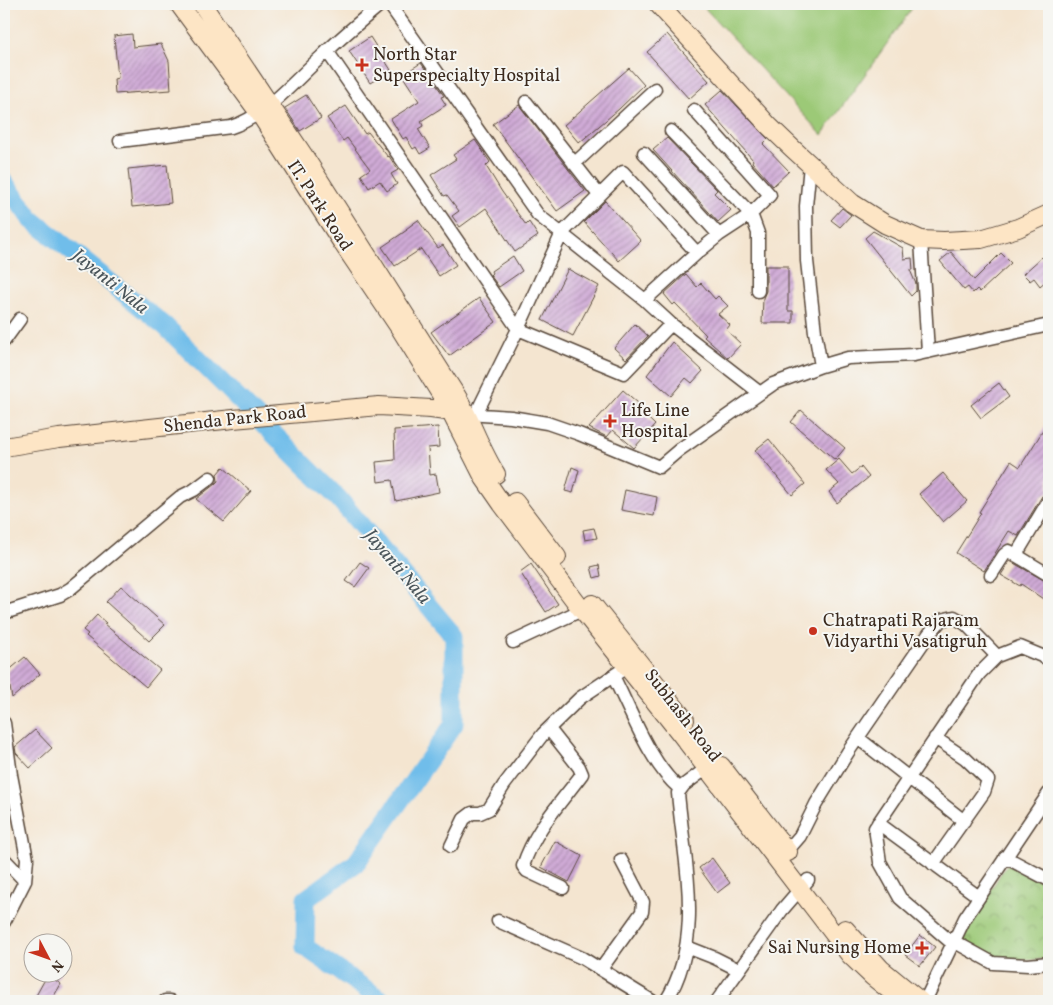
<svg xmlns="http://www.w3.org/2000/svg" width="1053" height="1005" font-family="Vollkorn,serif">
	<style>
		.park { fill: url(#park-crowns); stroke: #6c7a4a }
		.pitch { fill: #9cc977; stroke: #6c7a4a }
		.lines { fill: none; stroke-linecap: round; stroke-linejoin: round }
		.river { stroke: #6fbdea; stroke-width: 19 }
		.building { fill: url(#building-hatch) }
		.street-casing { stroke: #574639; stroke-width: 15 }
		.secondary-casing { stroke: #574639; stroke-width: 20 }
		.street { stroke: #fff; stroke-width: 12 }
		.secondary { stroke: #fde5c5; stroke-width: 18 }
		.poi-dot { fill: #c8321e; stroke: #f6f6f2; stroke-width: 2 }
		.labels { text-anchor: middle; dominant-baseline: central; stroke-width: 4; stroke-linejoin: round; paint-order: stroke }
		.poi-label { font-size: 18px; fill: #3b2a1e; stroke: #f6f6f2; text-anchor: start }
		.street-label { font-size: 18px; fill: #3b2a1e; stroke: #f6f6f2 }
		.water-label { font-size: 19px; font-style: italic; fill: #4b565b; stroke: #f6f6f2 }
	</style>
	<defs>
		<pattern id="park-crowns" width="20" height="18" patternUnits="userSpaceOnUse" patternTransform="scale(1.25)"><rect width="20" height="18" fill="#9cc977"/><path d="M2 6a3 3 0 1 1 6 0M12 15a3 3 0 1 1 6 0" fill="none" stroke="#80a361"/></pattern>
		<pattern id="building-hatch" width="6" height="6" patternUnits="userSpaceOnUse" patternTransform="scale(1.25)"><rect width="6" height="6" fill="#d0abd7"/><path d="M-1 1l2-2M0 6l6-6M5 7l2-2" fill="none" stroke="#aa8bae"/></pattern>
	</defs>
	<rect width="100%" height="100%" fill="#f6f6f2"/>
	<filter id="ink" filterUnits="userSpaceOnUse"><feTurbulence type="fractalNoise" baseFrequency=".02" numOctaves="2"/><feDisplacementMap in="SourceGraphic" scale="10" xChannelSelector="R" yChannelSelector="G"/><feConvolveMatrix kernelMatrix="1 2 1 2 8 2 1 2 1" color-interpolation-filters="sRGB"/></filter>
	<filter id="wash" filterUnits="userSpaceOnUse"><feTurbulence type="fractalNoise" baseFrequency=".0096" numOctaves="4" result="noise"/><feDisplacementMap in="SourceGraphic" scale="20" xChannelSelector="R" yChannelSelector="G"/><feGaussianBlur stdDeviation="1.12" result="paint"/><feColorMatrix in="noise" values="0 0 0 0 0 0 0 0 0 0 0 0 0 0 0 0 0 1.4 0 .05"/><feComposite in="paint" operator="in"/></filter>
	<g filter="url(#wash)">
		<rect width="100%" height="100%" fill="#f4e5d0"/>
		<path class="park" d="M1008 865 1049 885V959C1018 960 986 962 962 937L1003 870Z"/>
		<path class="pitch" d="M701 4H915L822 135Z"/>
		<g class="lines">
			<path class="river" d="M4 182 31 219 165 326 338 498 454 636V724L356 863 306 899 305 947 383 1001"/>
		</g>
		<g id="blocks">
			<path class="building" d="M132 34 133 47 161 44 169 61 171 90 115 94 114 79 118 78 114 36Z
				M667 34 709 81 689 99 647 52Z
				M370 37 391 70 370 83 349 51Z
				M421 63 444 96 441 97 446 105 421 121 423 126 418 129 430 148 420 154 416 147 413 149 406 137 403 139 391 119 419 101 402 75Z
				M629 68 644 85 619 109 579 143 564 125Z
				M722 90 768 139 763 144 789 171 773 186 752 162 753 160 705 105Z
				M306 95 321 118 300 131 285 108Z
				M519 105 585 191 557 211 493 124Z
				M346 106 365 134 368 132 388 157 389 156 398 170 391 174 397 184 387 191 380 181 369 188 361 175 370 169 347 138 343 141 327 118Z
				M667 138 717 190 714 193 731 210 718 222 653 150Z
				M475 140 490 162 486 166 502 192 526 225 529 222 538 236 515 252 486 208 460 227 452 216 459 211 447 195 444 196 431 175 456 159 453 155Z
				M167 165 171 203 132 207 128 169Z
				M605 201 641 241 619 261 584 222Z
				M842 208 851 215 840 227 831 220Z
				M418 220 438 248 443 245 456 265 439 276 421 249 395 266 382 247 407 230 406 229Z
				M873 231 903 248 904 259 912 258 913 270H910L916 284V291L911 296 865 238Z
				M951 252 974 280 1001 253 1011 263 980 292 977 289 973 293 968 287 964 290 940 261Z
				M513 256 522 271 499 287 490 275 492 273 491 271Z
				M1042 257 1049 265V278L1040 286 1034 278 1030 281 1023 274Z
				M766 266H788V311H793V323H762L763 298 766 291Z
				M568 269 599 286 573 336 542 320Z
				M686 274 697 287 701 283 715 299 718 296 728 306 718 314 730 325 726 330 741 344 728 358 704 337 706 335 675 303 673 305 664 294Z
				M479 298 496 322 449 356 431 332Z
				M635 324 648 336 626 359 614 348Z
				M672 342 703 371 692 383 686 378 671 396 647 375Z
				M999 383 1009 397 981 418 971 405Z
				M623 390 638 403 635 406 655 425 634 448 613 430 607 437 589 428Z
				M801 410 845 448 835 460 791 422Z
				M1049 421V492L1042 496 1018 536 1009 531 984 571 956 553 981 513 979 512 1011 461 1020 467Z
				M438 427 439 447 428 448 430 475 436 474 439 492 396 501 392 480 378 482 376 462 395 460 394 430Z
				M769 439 805 484 792 495 755 450Z
				M839 459 852 474 861 467 869 477 837 503 829 492 839 484 826 470Z
				M223 467 251 491 224 522 196 499 215 484 218 481 217 474Z
				M572 467 579 470 573 493 565 491Z
				M943 473 967 501 943 522 919 494Z
				M625 490 657 497 654 516 621 510Z
				M594 528 597 538 585 540 583 530Z
				M1010 561 1049 583V603L1021 584 1020 586 1001 575Z
				M360 562 369 568 355 587 346 581Z
				M531 564 558 604 546 612 520 572Z
				M599 565 601 576 594 578 591 567Z
				M121 586 165 625 149 641 106 602Z
				M97 615 106 623 104 624 160 670 146 687 86 636 88 634 83 630Z
				M25 657 40 674 12 698 7 672Z
				M35 730 52 748 30 768 16 753 15 747Z
				M555 841 582 856 569 882 541 867Z
				M712 858 730 883 717 893 699 868Z
				M920 935 935 947 920 966 905 955Z
				M49 972H61L55 980 61 984 51 1001H33Z"/>
		</g>
	</g>
	<g filter="url(#ink)">
		<use href="#blocks" fill-opacity="0" stroke="#574639" stroke-width="1"/>
		<g class="lines">
			<defs>
				<path id="street" d="M389 4 538 215 645 300 671 324 760 393
					M327 51 518 329 476 414
					M526 102 599 195
					M671 131 751 214 758 233V291
					M120 141 231 127C266 116 294 81 321 57 340 38 361 21 381 4
					M644 153 719 235
					M574 164 655 89
					M810 165 806 206 807 261 815 332 821 366
					M921 240 928 352
					M645 300 697 253 719 235 751 214 770 195 694 110
					M671 324 624 373 518 329 562 233 623 172 697 253
					M4 341 20 319
					M468 414 511 417 547 423 579 434 659 467 679 450 773 384 821 366 848 358 914 355 1049 325
					M1016 555 1049 500
					M991 575 1004 555 1009 551 1049 575
					M4 613 60 595 70 589 180 497 194 490 210 478
					M513 642 588 607
					M613 676C631 711 650 764 680 789
					M4 723 11 775 27 859 25 881 4 922
					M549 729 579 767 582 774C559 805 535 829 523 866L527 871 563 888
					M858 738 964 821
					M878 823 979 897
					M451 846 464 819 472 813H480L489 809 504 785 543 734 580 698 634 662
					M787 851 800 836 816 804 848 752 929 634 941 620 954 617 966 624 997 656
					M1005 857 1049 880
					M4 859 25 881
					M933 864 984 792 988 780 965 758 935 738
					M498 921 582 958 652 1001
					M955 942 993 963 1028 965 1049 963
					M953 944 900 898 880 862 875 828 979 674 997 656 1020 647 1049 659
					M687 947 715 958 739 970
					M601 969 642 912 643 902 621 860
					M165 1001H170
					M666 1001C705 938 684 863 678 793L684 785 707 768
					M717 1001 782 910 808 880
					M925 1001 965 918 1049 793"/>
				<path id="secondary" d="M179 4 260 114 343 244 401 330 445 401 484 478 502 504 582 610 680 733 850 955 873 977 903 1001
					M202 4 304 156 456 395C471 420 480 449 496 474
					M658 4 769 126 792 148 852 203 885 224 921 240 944 241 981 239 1018 228 1049 214
					M4 447 59 438 233 419 379 406 431 409 460 413
					M515 502 557 557
					M592 604 685 720
					M721 766 788 852
					M845 929 881 969 920 1001"/>
			</defs>
			<use href="#street" class="street-casing"/>
			<use href="#secondary" class="secondary-casing"/>
			<use href="#street" class="street"/>
			<use href="#secondary" class="secondary"/>
		</g>
	</g>
	<g class="poi-dot">
		<path d="M359.5 57.5h5v5h5v5h-5v5h-5v-5h-5v-5h5z"/>
		<path d="M607.5 413.5h5v5h5v5h-5v5h-5v-5h-5v-5h5z"/>
		<circle cx="813" cy="631" r="5"/>
		<path d="M919.5 940.5h5v5h5v5h-5v5h-5v-5h-5v-5h5z"/>
	</g>
	<g class="labels">
		<g class="poi-label">
			<text x="373" y="55">North Star<tspan x="373" dy="21">Superspecialty Hospital</tspan></text>
			<text x="621" y="411">Life Line<tspan x="621" dy="21">Hospital</tspan></text>
			<text x="823" y="621">Chatrapati Rajaram<tspan x="823" dy="21">Vidyarthi Vasatigruh</tspan></text>
			<text x="911" y="948" text-anchor="end">Sai Nursing Home</text>
		</g>
		<g class="street-label">
			<text transform="translate(319 206) rotate(57)">IT. Park Road</text>
			<text transform="translate(235 420) rotate(-6)">Shenda Park Road</text>
			<text transform="translate(682 716) rotate(52)">Subhash Road</text>
		</g>
		<g class="water-label">
			<text transform="translate(110 282) rotate(39)">Jayanti Nala</text>
			<text transform="translate(397 567) rotate(50)">Jayanti Nala</text>
		</g>
	</g>
	<rect width="1053" height="1005" fill="none" stroke="#f6f6f2" stroke-width="20"/>
	<g transform="translate(48 958) rotate(131)"><circle r="24" fill="#f6f6f2" stroke="#aba49d"/>
	<path d="M0-4L9 19L0 12L-9 19Z" fill="#c8321e"/>
	<text y="-8" font-size="14" font-weight="bold" text-anchor="middle" fill="#3b2a1e">N</text>
	</g>
</svg>
